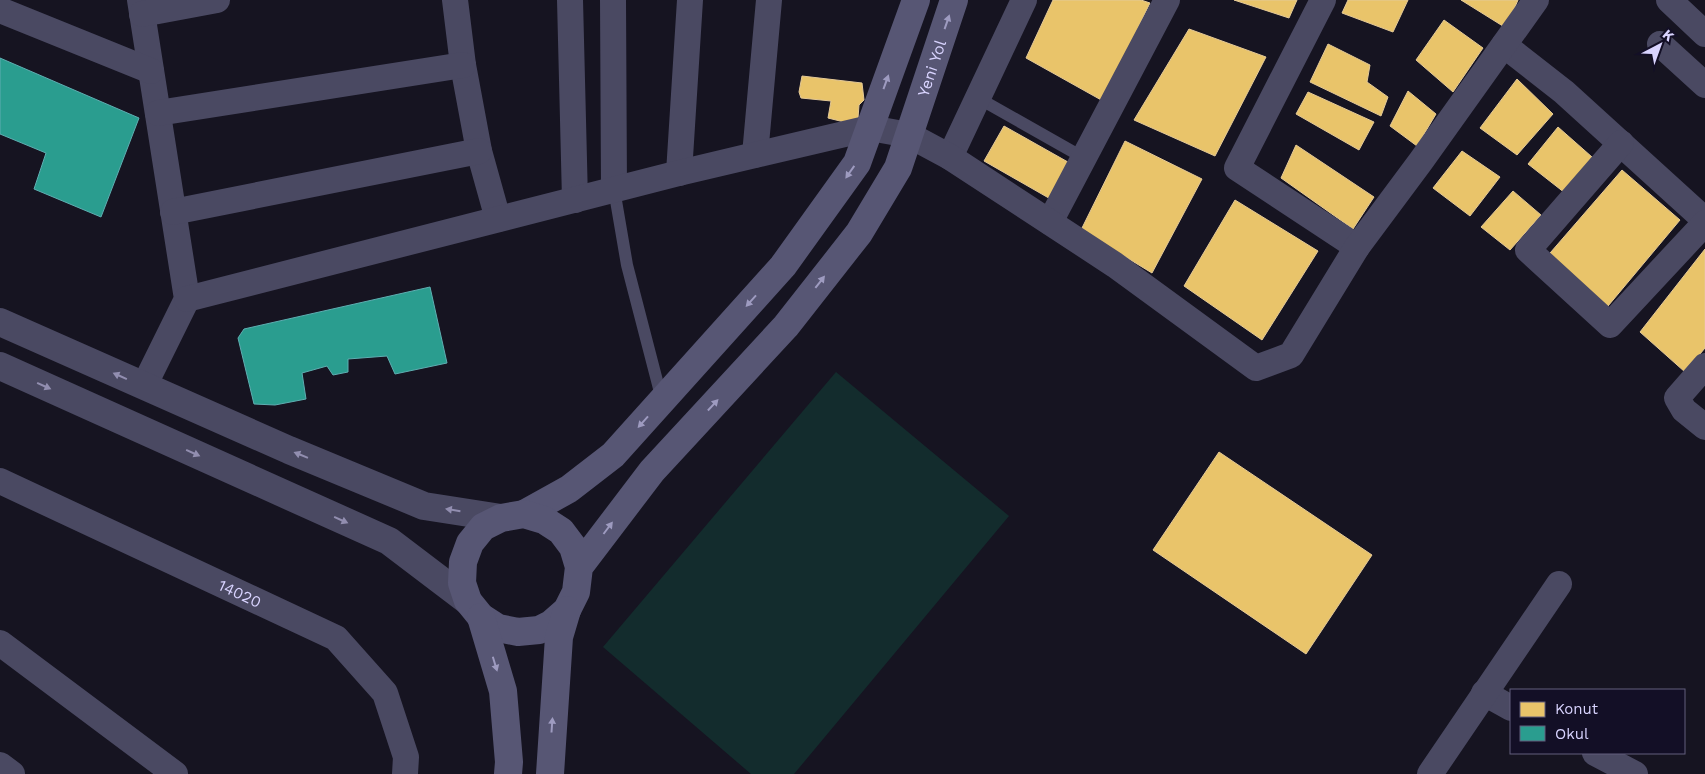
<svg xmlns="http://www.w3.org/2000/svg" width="1705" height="774" font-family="'Work Sans',sans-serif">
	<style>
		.green { fill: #132c2d }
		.homes { fill: #e9c46a; stroke: #e4c997 }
		.schools { fill: #2a9d8f; stroke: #5eaeb1 }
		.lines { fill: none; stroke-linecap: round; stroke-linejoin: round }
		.service { stroke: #4a4962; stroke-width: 12 }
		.minor { stroke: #4a4962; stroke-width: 26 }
		.tertiary { stroke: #4a4962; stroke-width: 28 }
		.secondary { stroke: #575674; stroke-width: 28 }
		.oneway { fill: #9e9bc0 }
		.oneway2 { fill: #928eb0 }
		.labels { text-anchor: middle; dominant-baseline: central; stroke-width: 5; stroke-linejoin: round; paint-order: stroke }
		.street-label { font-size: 16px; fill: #d9d4ff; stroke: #130f26 }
	</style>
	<rect width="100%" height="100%" fill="#161421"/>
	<path class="green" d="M836 372 1009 516 794 774H751L603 647Z"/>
	<path class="homes" d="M1053 0H1141L1150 3 1103 101 1026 58Z
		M1234 0H1297L1289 18Z
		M1348 0H1408L1393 32 1342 13Z
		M1461 0H1518L1506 28Z
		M1444 20 1483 48 1453 92 1416 60Z
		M1189 29 1266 57 1215 156 1134 120Z
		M1328 44 1370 65 1367 82 1388 97 1381 116 1310 82Z
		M802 76 862 83 864 100 859 105 858 118 852 124 828 118 831 101 801 98 799 92Z
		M1517 79 1553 114 1517 155 1480 128Z
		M1408 91 1436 114 1417 146 1390 126Z
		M1308 92 1374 122 1359 150 1296 114Z
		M1004 126 1075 166 1054 201 984 161Z
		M1558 127 1592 157 1565 193 1528 164Z
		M1125 141 1202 179 1152 273 1081 230Z
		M1296 145 1374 197 1353 229 1281 178Z
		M1462 151 1500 177 1470 216 1433 188Z
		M1622 170 1680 220 1603 312 1544 260Z
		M1513 191 1541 215 1510 250 1481 227Z
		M1235 200 1318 251 1262 340 1184 286Z
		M1705 249V348L1685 372 1640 332Z
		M1219 452 1372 555 1306 654 1153 550Z"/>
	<path class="schools" d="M0 58 139 118 101 217 34 189 46 153 0 134Z
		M430 287 447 363 395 374 387 356 348 359V372L333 375 327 366 302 373 306 399 275 405 254 404 238 338 244 329Z"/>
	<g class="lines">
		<path class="service" d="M978 98 1084 158
			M614 189 627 265 662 400"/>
		<g class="minor">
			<path d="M140 0 187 299 144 386"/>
			<path d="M455 0 463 65 479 151 498 219"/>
			<path d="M570 0 575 200"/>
			<path d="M613 0 614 189"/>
			<path d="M1323 0 1237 168 1357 247"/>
			<path d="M1669 0 1705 34"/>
			<path d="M0 10 151 71"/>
			<path d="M142 14 217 0"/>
			<path d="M1660 44 1705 85"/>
			<path d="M1504 45 1564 92 1705 220"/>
			<path d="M158 113 463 65"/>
			<path d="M1621 143 1528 250 1610 325 1705 223"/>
			<path d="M755 155 769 0"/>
			<path d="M950 157 1024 0"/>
			<path d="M679 173 690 0"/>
			<path d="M173 212 479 151"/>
			<path d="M1050 222 1167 0"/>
			<path d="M187 299 679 173 870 128 909 135 950 157 1115 265 1256 368 1291 355 1357 247 1421 161 1536 0"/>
			<path d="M1705 366 1677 398 1684 410 1705 427"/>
			<path id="s1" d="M0 481 336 638 385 693 406 757 405 774"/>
			<path d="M0 643 175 774"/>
			<path d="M1484 693 1511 708"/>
			<path d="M1595 753 1635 774"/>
			<path d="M0 765 12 774"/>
			<path d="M1430 774 1559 584"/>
		</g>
		<path class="tertiary" d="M0 322 289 450 424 506 501 518
			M0 366 389 541 468 601"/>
		<g class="secondary">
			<path d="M524 514 569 489 613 455 783 266 857 163 916 0"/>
			<path id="s2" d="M579 567 573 547 561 531 544 520 524 514 501 518 483 527 470 543 463 562 462 583 468 601 481 617 498 628 518 632 539 630 551 624 567 610 576 592 579 567 652 471 786 326 859 233 898 168 954 0"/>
			<path d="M481 617 503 691 509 762 508 774"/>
			<path d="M550 774 559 637 567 610"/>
		</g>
	</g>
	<defs><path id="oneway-solid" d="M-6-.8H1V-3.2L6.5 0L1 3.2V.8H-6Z" transform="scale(1.25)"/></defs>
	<g class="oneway">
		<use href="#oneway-solid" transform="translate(947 22) rotate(-71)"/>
		<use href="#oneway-solid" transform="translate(886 82) rotate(-70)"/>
		<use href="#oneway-solid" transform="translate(850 172) rotate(125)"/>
		<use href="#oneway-solid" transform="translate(820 282) rotate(-52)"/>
		<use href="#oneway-solid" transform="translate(751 301) rotate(132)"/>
		<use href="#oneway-solid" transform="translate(713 405) rotate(-47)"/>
		<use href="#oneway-solid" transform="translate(643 422) rotate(132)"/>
		<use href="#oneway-solid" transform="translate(608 528) rotate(-53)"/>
		<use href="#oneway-solid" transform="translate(495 664) rotate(73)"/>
		<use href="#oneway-solid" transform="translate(552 725) rotate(-86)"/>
	</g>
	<g class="oneway2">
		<use href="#oneway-solid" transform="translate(120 376) rotate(-156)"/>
		<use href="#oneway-solid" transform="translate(44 386) rotate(24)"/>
		<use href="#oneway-solid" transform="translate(193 453) rotate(24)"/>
		<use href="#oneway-solid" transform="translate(301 455) rotate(-158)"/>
		<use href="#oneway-solid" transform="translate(453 510) rotate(-171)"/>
		<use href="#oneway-solid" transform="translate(341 520) rotate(24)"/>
	</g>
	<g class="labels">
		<g class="street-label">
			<text stroke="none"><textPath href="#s2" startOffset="986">Yeni Yol</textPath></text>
			<text stroke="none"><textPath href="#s1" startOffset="265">14020</textPath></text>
		</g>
	</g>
	<rect x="1510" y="689" width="175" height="65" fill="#130f26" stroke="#625e7d"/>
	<rect x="1520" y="702" width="25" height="15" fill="#e9c46a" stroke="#625e7d"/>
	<text x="1555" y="714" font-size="15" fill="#d9d4ff">Konut</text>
	<rect x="1520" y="726" width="25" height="15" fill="#2a9d8f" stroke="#625e7d"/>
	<text x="1555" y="739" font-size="15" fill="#d9d4ff">Okul</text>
	<g transform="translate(1660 45) rotate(41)" stroke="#130f26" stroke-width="4" paint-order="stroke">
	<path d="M0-4L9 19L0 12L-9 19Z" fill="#d9d4ff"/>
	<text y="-8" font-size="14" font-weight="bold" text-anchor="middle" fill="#d9d4ff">K</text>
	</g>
</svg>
